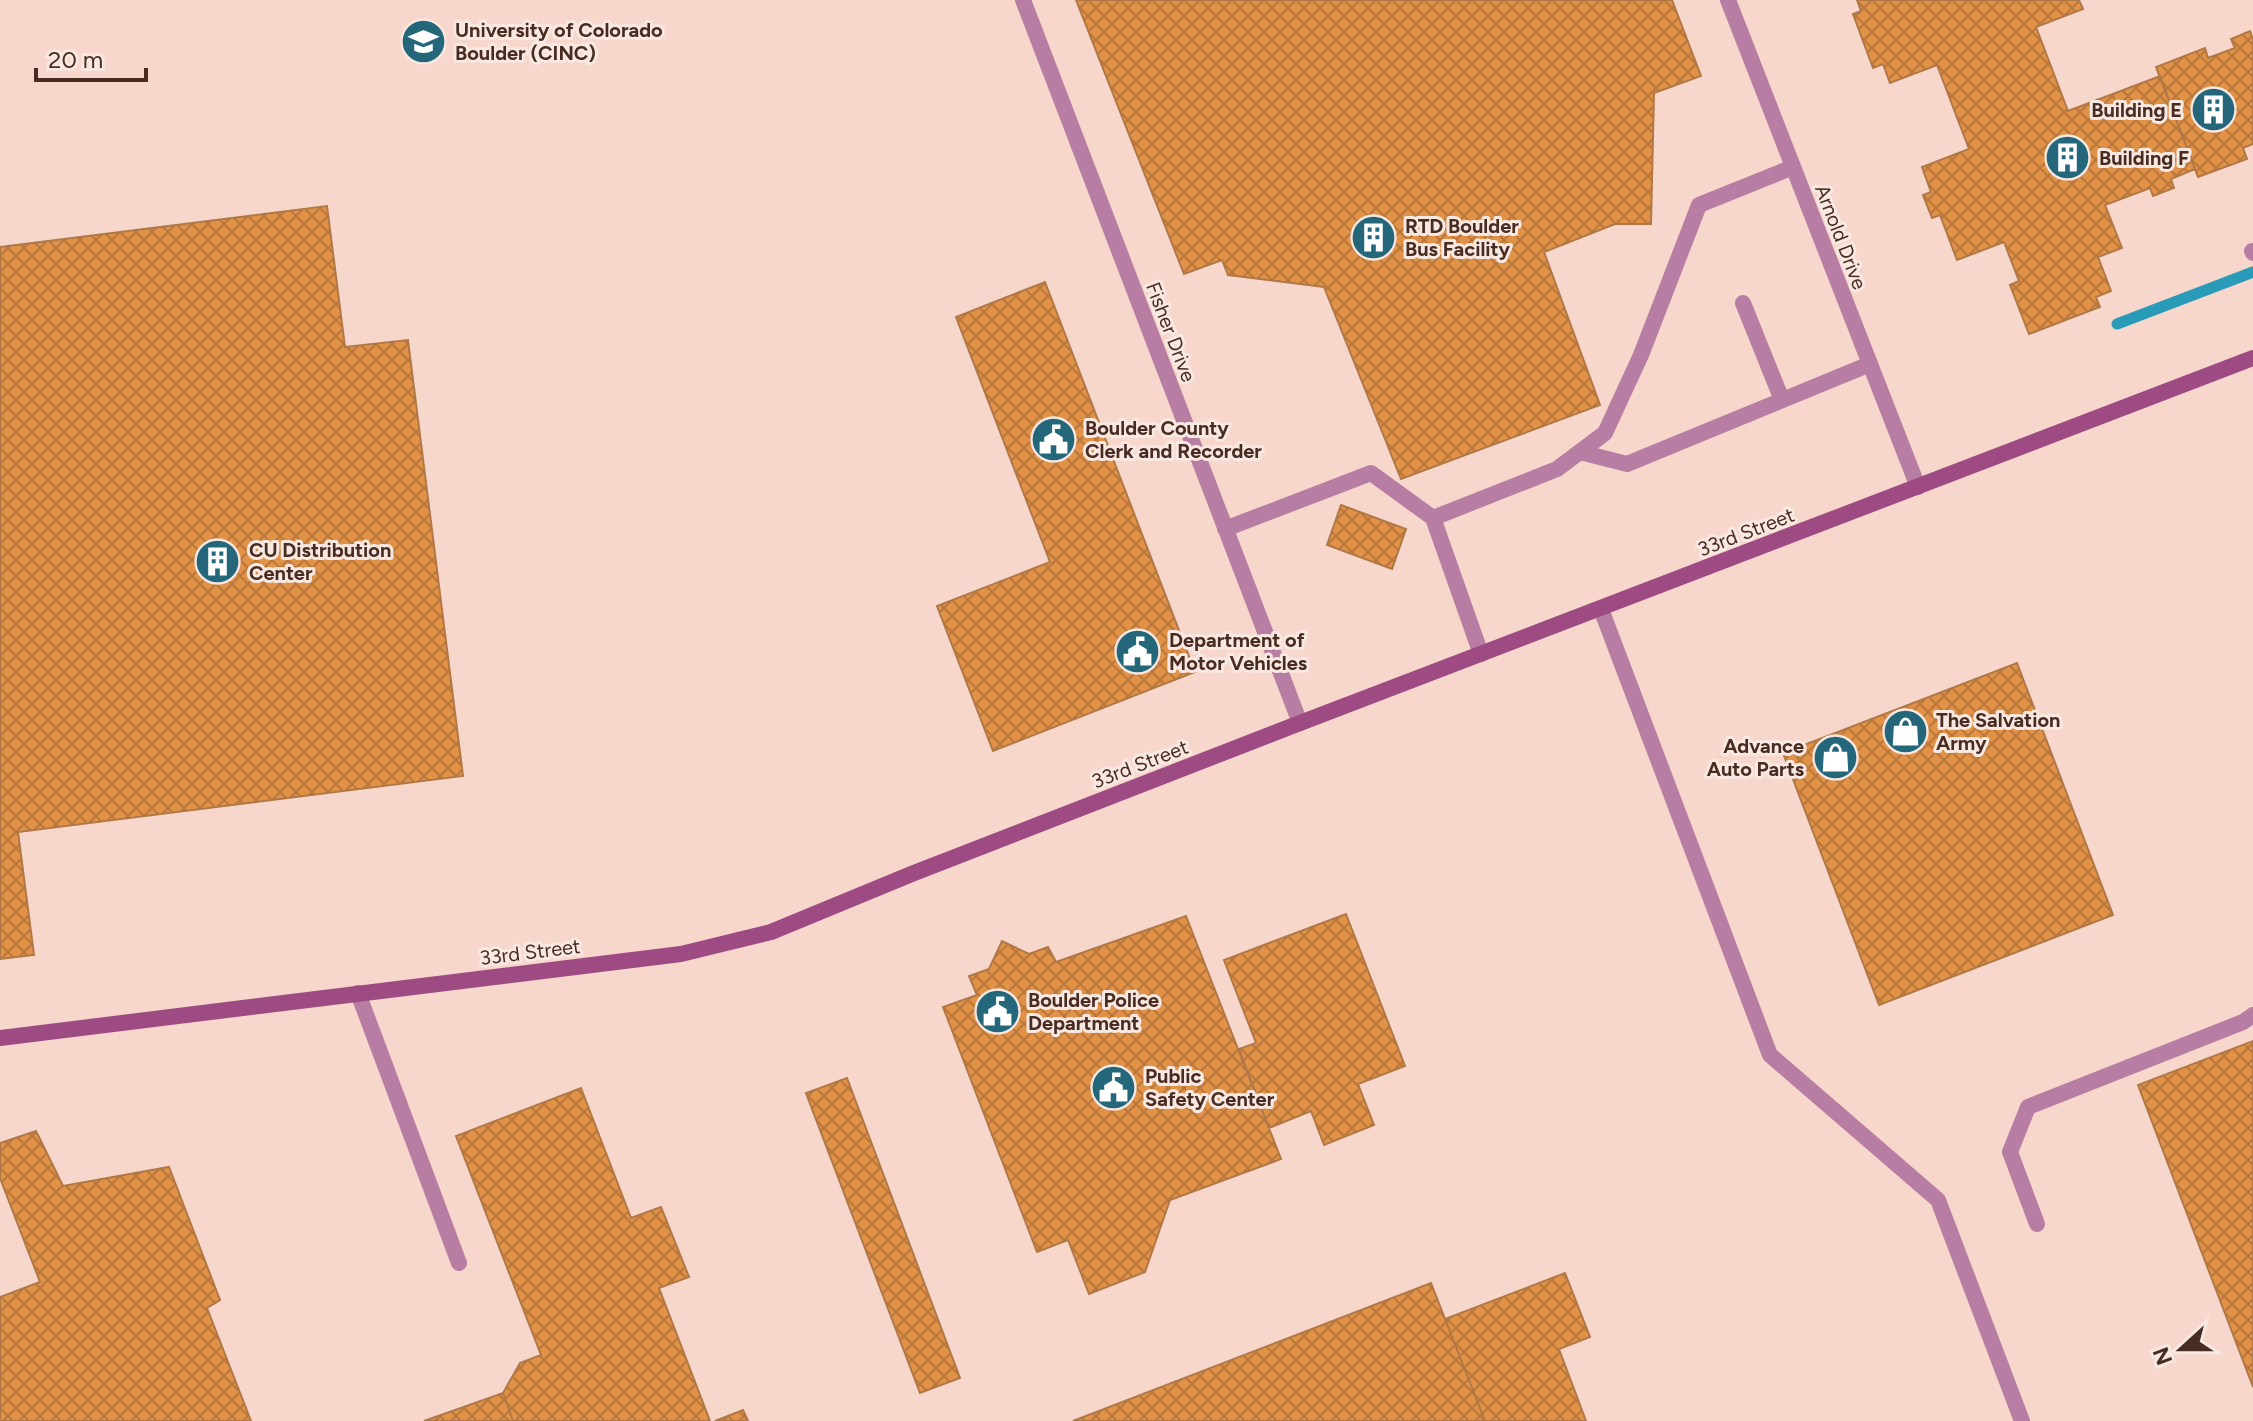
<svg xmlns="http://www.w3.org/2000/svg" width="2253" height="1421" font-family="Figtree,sans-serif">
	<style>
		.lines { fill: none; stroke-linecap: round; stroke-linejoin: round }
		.stream { stroke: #2a9ab9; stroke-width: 11 }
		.building { fill: url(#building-cross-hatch); stroke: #b07846; stroke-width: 2 }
		.lane { stroke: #b77da2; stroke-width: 16 }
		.street { stroke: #b77da2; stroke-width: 16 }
		.secondary { stroke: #9e4b84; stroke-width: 16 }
		.labels { text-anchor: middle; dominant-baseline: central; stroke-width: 6; stroke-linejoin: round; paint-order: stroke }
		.poi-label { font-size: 20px; font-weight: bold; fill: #492c21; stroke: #f8e8e2; text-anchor: start }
		.street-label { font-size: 20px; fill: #492c21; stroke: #f8e8e2 }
	</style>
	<defs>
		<pattern id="building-cross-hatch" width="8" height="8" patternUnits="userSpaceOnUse" patternTransform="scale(2)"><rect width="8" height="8" fill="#e29247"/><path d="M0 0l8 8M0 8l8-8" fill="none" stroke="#b9773b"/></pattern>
	</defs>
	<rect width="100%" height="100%" fill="#f7d7cc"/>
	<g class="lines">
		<path class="stream" d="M2117 324 2253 272"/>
	</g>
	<path class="building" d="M1076 0H1672L1701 76 1654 93 1651 224H1615L1544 252 1600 405 1401 479 1324 287 1228 275 1222 260 1184 274Z
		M1857 0H2079L2083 9 2036 27 2068 111 2160 76 2195 169 2171 179 2174 188 2153 196 2150 188 2105 205 2122 248 2098 257 2111 291 2096 297 2100 307 2029 334 2010 285 2019 281 2004 242 1957 260 1940 215 1932 218 1923 195 1931 192 1922 167 1969 149 1937 65 1890 83 1883 64 1873 68 1853 14 1861 11Z
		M2250 31 2253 40V144L2243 148 2247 159 2198 177 2156 67 2205 48 2208 58 2235 48 2231 39Z
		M327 206 345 347 408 340 463 776 18 832 34 955 0 959V247Z
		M1045 282 1195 672 993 751 937 606 1050 562 956 317Z
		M1341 505 1406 529 1392 569 1327 545Z
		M2017 663 2113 915 1879 1005 1783 753Z
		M1346 914 1405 1066 1358 1084 1374 1125 1324 1145 1311 1111 1269 1128 1239 1049 1256 1043 1224 960Z
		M1186 916 1281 1159 1170 1200 1145 1272 1089 1294 1068 1240 1037 1252 943 1007 977 995 969 976 989 969 1002 941 1029 954 1048 947 1056 962Z
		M2253 1041V1387L2138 1085Z
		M847 1078 960 1378 920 1393 806 1093Z
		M581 1088 631 1218 661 1207 689 1277 659 1288 710 1421H513L503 1393 520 1363 541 1355 456 1136Z
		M36 1131 63 1186 169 1167 220 1300 207 1308 251 1421H0V1297L40 1282 0 1178V1143Z
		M1565 1273 1590 1337 1559 1349 1586 1421H1485L1445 1319Z
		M1431 1283 1485 1421H1073Z
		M503 1393 513 1421H424Z
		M743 1410 748 1421H715Z"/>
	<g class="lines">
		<path class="lane" d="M2252 251 2253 253
			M1743 303 1782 400
			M1580 452 1627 464 1870 364
			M1433 518 1557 469 1605 433 1641 355 1699 205 1793 167
			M1225 529 1371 473 1433 518 1481 654
			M1601 609 1770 1055 1938 1200 2022 1421
			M358 993 459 1263
			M2037 1224 2010 1152 2028 1107 2243 1022 2253 1015"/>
		<path class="street" d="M1023 0 1300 723
			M1728 0 1918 487"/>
		<path class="secondary" d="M0 1038 681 954 771 932 914 873 1300 723 2253 358"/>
	</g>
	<defs>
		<symbol id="university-disc" viewBox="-11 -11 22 22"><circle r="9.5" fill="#25677a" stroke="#f8e8e2"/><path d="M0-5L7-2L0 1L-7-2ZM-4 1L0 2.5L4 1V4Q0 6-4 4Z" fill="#fff"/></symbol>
		<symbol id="building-disc" viewBox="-11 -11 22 22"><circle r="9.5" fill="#25677a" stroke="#f8e8e2"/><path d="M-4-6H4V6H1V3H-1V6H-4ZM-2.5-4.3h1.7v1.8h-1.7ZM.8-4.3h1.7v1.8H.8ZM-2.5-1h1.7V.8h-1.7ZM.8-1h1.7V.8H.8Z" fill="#fff"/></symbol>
		<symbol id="civic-disc" viewBox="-11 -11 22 22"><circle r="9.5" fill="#25677a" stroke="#f8e8e2"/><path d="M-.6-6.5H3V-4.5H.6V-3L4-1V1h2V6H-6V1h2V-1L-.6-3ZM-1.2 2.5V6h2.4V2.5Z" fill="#fff"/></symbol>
		<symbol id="shop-disc" viewBox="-11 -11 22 22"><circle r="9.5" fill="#25677a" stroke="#f8e8e2"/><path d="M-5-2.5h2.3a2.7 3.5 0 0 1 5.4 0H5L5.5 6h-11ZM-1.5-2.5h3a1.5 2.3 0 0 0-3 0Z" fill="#fff"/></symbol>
	</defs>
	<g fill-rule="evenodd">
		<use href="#university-disc" x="398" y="16" width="51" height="51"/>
		<use href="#building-disc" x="2188" y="84" width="51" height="51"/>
		<use href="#building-disc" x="2042" y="132" width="51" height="51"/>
		<use href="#building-disc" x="1348" y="212" width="51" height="51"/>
		<use href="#civic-disc" x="1028" y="414" width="51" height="51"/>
		<use href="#building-disc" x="192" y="536" width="51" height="51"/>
		<use href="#civic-disc" x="1112" y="626" width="51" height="51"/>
		<use href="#shop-disc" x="1880" y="706" width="51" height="51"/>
		<use href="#shop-disc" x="1810" y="732" width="51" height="51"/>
		<use href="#civic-disc" x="972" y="986" width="51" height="51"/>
		<use href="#civic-disc" x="1088" y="1062" width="51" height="51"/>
	</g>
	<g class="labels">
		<g class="poi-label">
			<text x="455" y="30">University of Colorado<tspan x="455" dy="23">Boulder (CINC)</tspan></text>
			<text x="2182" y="110" text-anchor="end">Building E</text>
			<text x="2099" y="158">Building F</text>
			<text x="1405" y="226">RTD Boulder<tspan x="1405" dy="23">Bus Facility</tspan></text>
			<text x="1085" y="428">Boulder County<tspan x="1085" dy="23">Clerk and Recorder</tspan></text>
			<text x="249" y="550">CU Distribution<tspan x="249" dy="23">Center</tspan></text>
			<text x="1169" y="640">Department of<tspan x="1169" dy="23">Motor Vehicles</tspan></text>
			<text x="1936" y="720">The Salvation<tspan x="1936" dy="23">Army</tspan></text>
			<text x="1804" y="746" text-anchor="end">Advance<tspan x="1804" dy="23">Auto Parts</tspan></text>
			<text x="1028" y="1000">Boulder Police<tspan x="1028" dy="23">Department</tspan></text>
			<text x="1145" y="1076">Public<tspan x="1145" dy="23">Safety Center</tspan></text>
		</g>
		<g class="street-label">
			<text transform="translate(1841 237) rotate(69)">Arnold Drive</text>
			<text transform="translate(1171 332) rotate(69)">Fisher Drive</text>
			<text transform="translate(1746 532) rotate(-21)">33rd Street</text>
			<text transform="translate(1140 764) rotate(-21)">33rd Street</text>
			<text transform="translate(530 952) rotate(-7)">33rd Street</text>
		</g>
	</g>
	<g transform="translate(2181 1349) rotate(249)" stroke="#f8e8e2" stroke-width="6" paint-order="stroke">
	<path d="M0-6L14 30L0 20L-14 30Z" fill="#492c21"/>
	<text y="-12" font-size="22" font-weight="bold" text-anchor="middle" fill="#492c21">N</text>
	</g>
	<path d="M36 68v12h110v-12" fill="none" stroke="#492c21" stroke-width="4"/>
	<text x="48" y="68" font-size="24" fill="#492c21" stroke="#f8e8e2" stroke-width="6" paint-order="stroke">20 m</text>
</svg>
